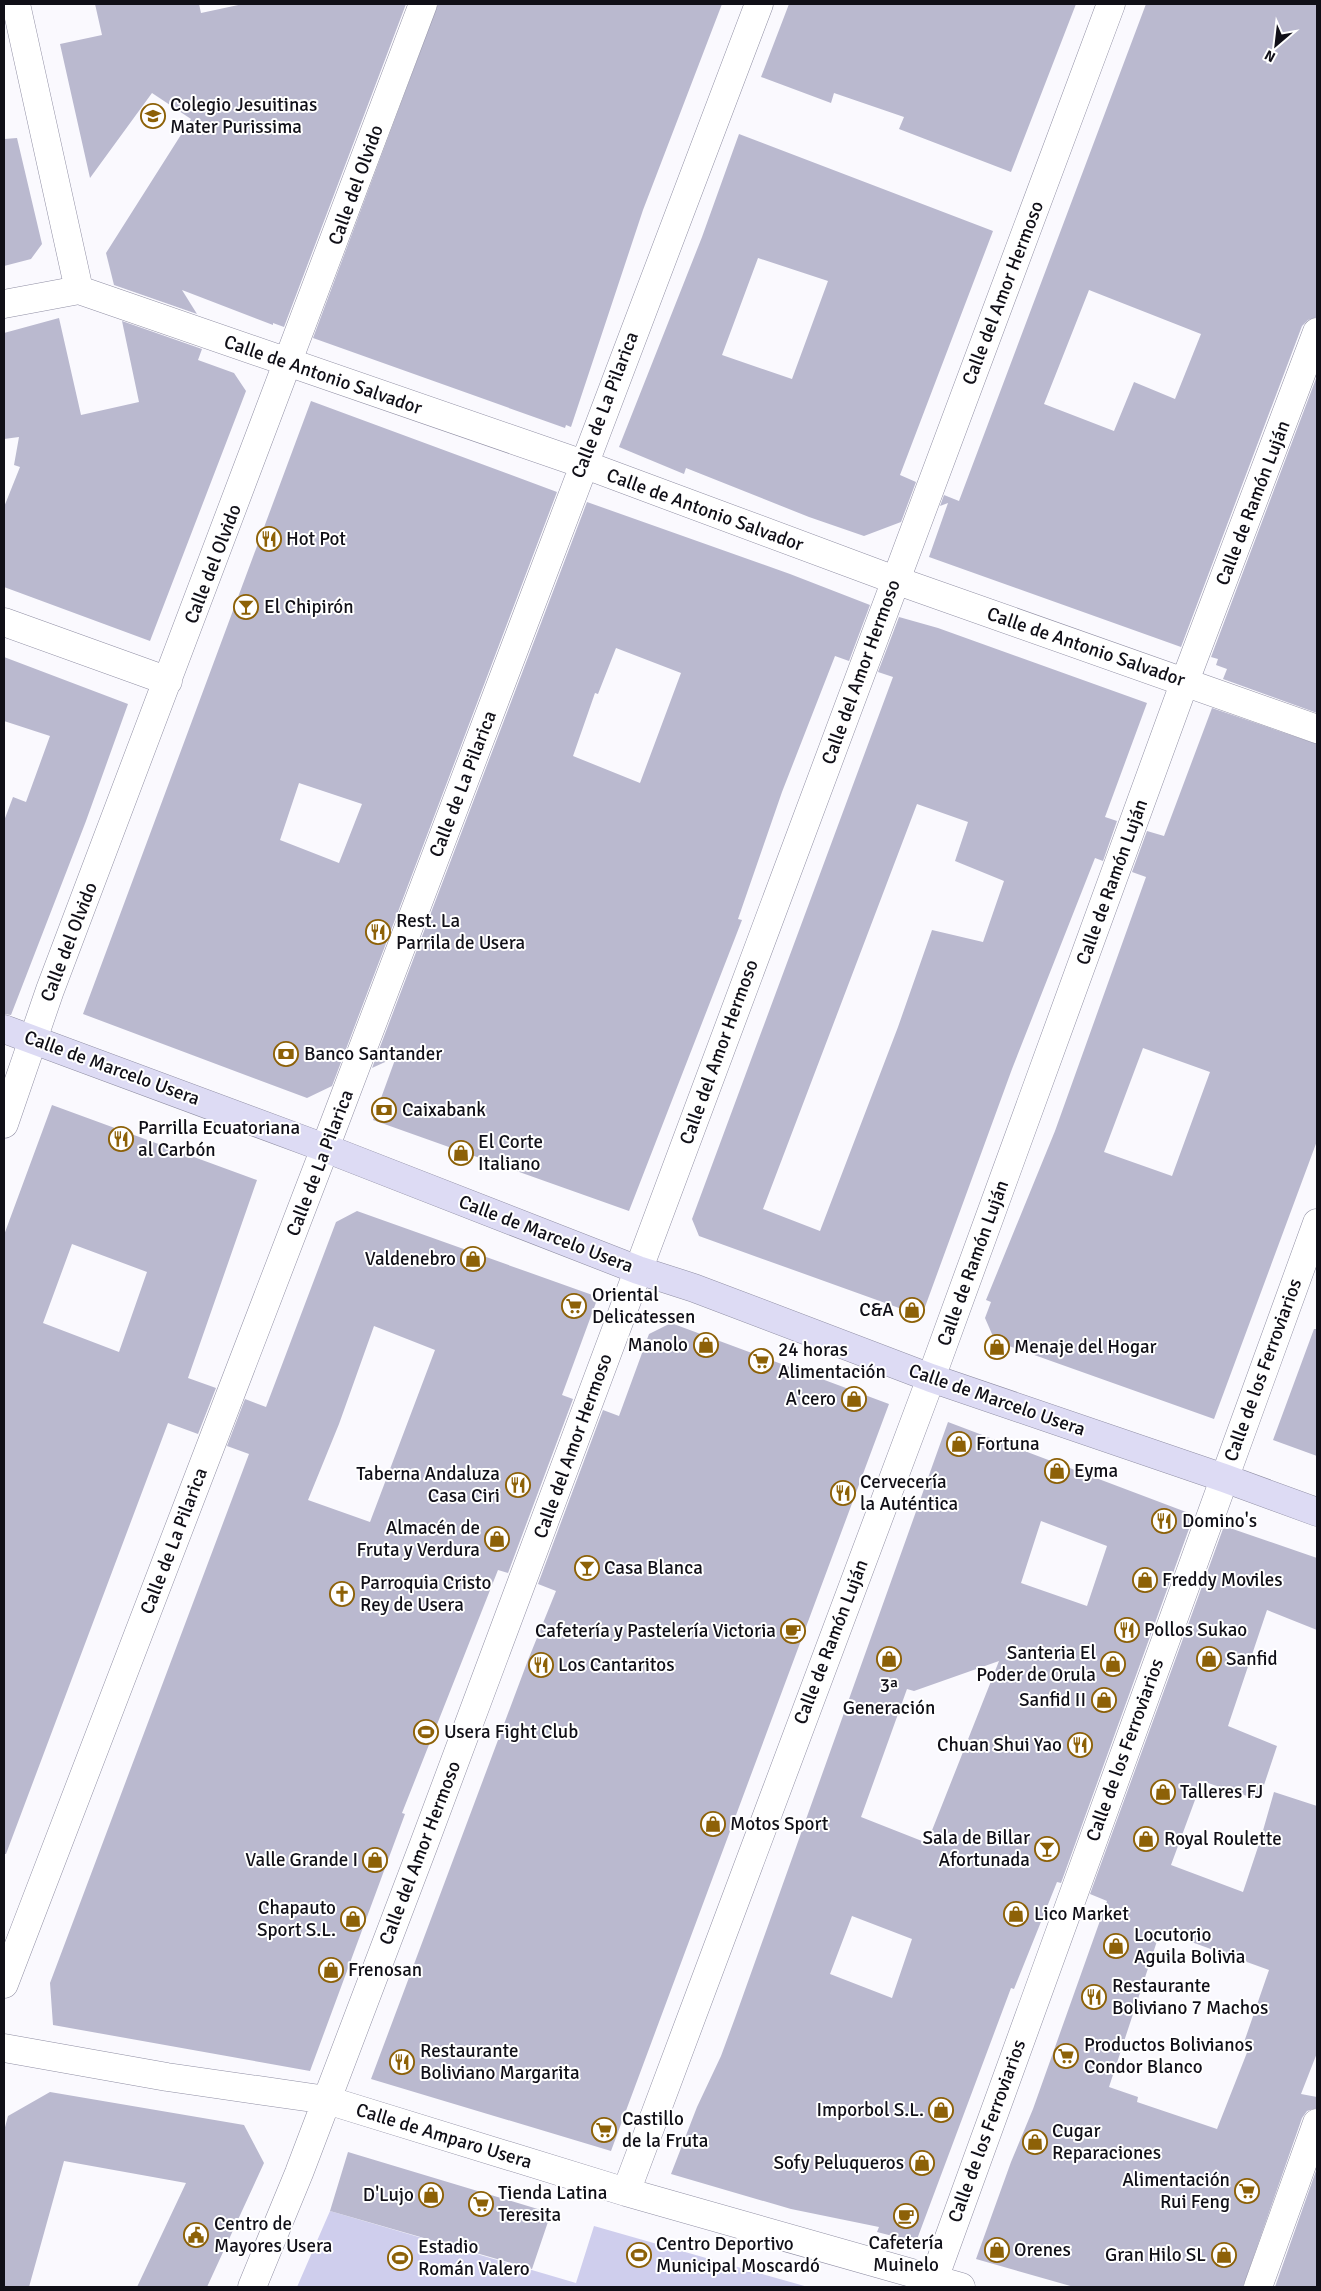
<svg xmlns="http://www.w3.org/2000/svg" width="1321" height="2291" font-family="Signika,sans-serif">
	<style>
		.green { fill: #cfceed }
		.building { fill: #bab9cf; fill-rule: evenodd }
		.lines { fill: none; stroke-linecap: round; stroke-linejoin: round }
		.minor-casing { stroke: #908fa4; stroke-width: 29 }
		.secondary-casing { stroke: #908fa4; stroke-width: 29 }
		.minor { stroke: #fff; stroke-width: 28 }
		.secondary { stroke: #dddbf4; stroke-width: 28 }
		.labels { text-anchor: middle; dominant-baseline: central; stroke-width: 4; stroke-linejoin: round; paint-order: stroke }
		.poi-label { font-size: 19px; fill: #100f17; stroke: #fff; text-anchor: start }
		.street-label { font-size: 19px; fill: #100f17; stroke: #fff }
	</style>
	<rect width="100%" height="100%" fill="#faf9fe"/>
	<path class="green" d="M330 2211 576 2283 594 2226 808 2287H297Z"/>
	<path class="building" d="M95 4H199L201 13 243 4H406L284 327 273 323V325L182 290 197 314 114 285 106 253 191 119 152 93 90 178 60 44 102 35Z
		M438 4H722L643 210 571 427 566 425 565 428 313 338Z
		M789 4H1076L1011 172 899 129 904 117 834 93 831 103 761 77Z
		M1146 4H1317V317L1308 320 1302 326 1181 647 929 557 948 503 940 506 944 495 959 501ZM1089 290 1201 334 1175 399 1134 382 1114 431 1044 404Z
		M739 134 993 231 900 475 916 482 901 522 864 536 809 517 686 468 684 474 619 447 702 237ZM758 258 828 281 792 379 722 355Z
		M17 138 42 244 31 259 4 266V139Z
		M59 318 81 415 139 402 122 321 202 349 198 360 234 373 246 391 150 641 4 587V507L20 467 14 465 19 437 4 439V333Z
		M1317 376V713L1223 679 1227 669 1216 665 1218 659 1211 657Z
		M311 401 557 492 332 1086 307 1098 83 1014ZM299 783 362 804 339 863 280 840Z
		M587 502 790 574 870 605 849 661 835 656 782 792 738 919 742 920 629 1211 373 1120 396 1057 372 1068ZM616 648 681 673 640 783 573 756 595 693 598 694Z
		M899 617 938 628 1147 703 1105 817 1117 821 1103 861 1095 858 1012 1069 925 1307 913 1313 699 1236 692 1219 893 677 878 672ZM917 804 968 822 955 861 1004 881 983 942 932 930 898 1027 820 1231 763 1209Z
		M4 657 128 704 86 821 11 1015 4 1014V821L13 797 26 802 50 736 4 721Z
		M1212 708 1317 744V1141L1214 1419 995 1341 985 1318 991 1302 986 1300 1055 1131 1146 877 1132 872 1147 831 1164 836ZM1143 1048 1210 1072 1172 1176 1104 1152Z
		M52 1105 257 1180 188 1378 216 1388 198 1434 168 1423 6 1854H4V1235ZM72 1244 147 1272 119 1352 43 1323Z
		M357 1211 598 1297 562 1395 573 1399 508 1573 498 1570 402 1813 405 1814 310 2071 53 2025 50 1983 249 1454 227 1446 245 1399 266 1407 336 1222ZM374 1326 435 1350 370 1522 308 1500 339 1424Z
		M671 1323 889 1404 611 2151 371 2079 528 1660 556 1591 538 1584 603 1410 619 1416 649 1334Z
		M1314 1329H1317V1456L1273 1440Z
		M948 1422 1194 1515 1061 1883 1057 1882 1014 1989 1011 1988 916 2242 877 2232 879 2227 791 2209 671 2174 697 2107 721 2056 735 2018ZM1041 1521 1107 1546 1087 1606 1021 1583ZM999 1661 927 1843 861 1817 907 1689 914 1691ZM852 1916 912 1939 892 1998 830 1974Z
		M1224 1526 1317 1558V1630L1267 1610 1228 1726 1277 1746 1259 1800 1202 1781 1171 1865 1243 1892 1260 1841 1274 1792 1317 1806V2053L1301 2094 1317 2097V2108L1307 2111 1302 2118 1243 2287H1074L976 2259 1011 2162 1033 2109 1107 1901 1090 1894ZM1172 1935 1269 1970 1242 2048 1248 2050 1217 2129 1137 2102 1138 2097 1109 2087 1158 1938 1170 1942Z
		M50 2092 244 2125 264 2163 207 2287H137L186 2183 64 2161 29 2287H4V2131L8 2116Z
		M348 2152 551 2213 532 2269 330 2211Z
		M1317 2168V2287H1275Z"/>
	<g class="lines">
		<defs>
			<path id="minor" d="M16 4 79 290
				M4 304 79 290 583 464 895 580 1317 729
				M4 622 168 681
				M4 1124 50 990 423 4
				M4 1984 325 1148 759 4
				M4 2048 167 2077 327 2100 626 2192 961 2287
				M626 2192 931 1378 1185 681 1317 332
				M934 2279 1317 1223
				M252 2287 299 2173 424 1844 1111 4
				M1258 2287 1317 2123"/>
			<path id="secondary" d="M4 1029 325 1148 638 1270 694 1288 931 1378 1224 1478 1317 1512"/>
		</defs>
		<use href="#minor" class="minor-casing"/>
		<use href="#secondary" class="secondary-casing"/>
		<use href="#minor" class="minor"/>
		<use href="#secondary" class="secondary"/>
	</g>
	<defs>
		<symbol id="school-ring" viewBox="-11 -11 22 22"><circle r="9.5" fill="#fff" stroke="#8d6107" stroke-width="1.5"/><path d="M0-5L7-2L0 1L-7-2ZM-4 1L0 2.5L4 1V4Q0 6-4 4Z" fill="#8d6107"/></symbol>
		<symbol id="restaurant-ring" viewBox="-11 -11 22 22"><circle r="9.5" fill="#fff" stroke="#8d6107" stroke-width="1.5"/><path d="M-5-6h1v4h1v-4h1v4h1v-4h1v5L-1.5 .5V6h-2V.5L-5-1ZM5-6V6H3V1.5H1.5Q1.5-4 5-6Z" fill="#8d6107"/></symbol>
		<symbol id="bar-ring" viewBox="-11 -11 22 22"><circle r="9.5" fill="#fff" stroke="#8d6107" stroke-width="1.5"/><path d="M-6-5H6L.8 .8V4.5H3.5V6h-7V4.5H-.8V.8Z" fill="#8d6107"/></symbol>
		<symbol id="bank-ring" viewBox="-11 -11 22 22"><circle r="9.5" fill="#fff" stroke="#8d6107" stroke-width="1.5"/><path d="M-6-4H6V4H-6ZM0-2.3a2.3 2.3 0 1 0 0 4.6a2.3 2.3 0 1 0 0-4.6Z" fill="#8d6107"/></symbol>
		<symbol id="shop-ring" viewBox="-11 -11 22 22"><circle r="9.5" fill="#fff" stroke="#8d6107" stroke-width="1.5"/><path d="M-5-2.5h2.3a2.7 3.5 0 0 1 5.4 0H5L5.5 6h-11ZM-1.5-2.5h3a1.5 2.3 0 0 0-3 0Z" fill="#8d6107"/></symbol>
		<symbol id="supermarket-ring" viewBox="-11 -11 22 22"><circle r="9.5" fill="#fff" stroke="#8d6107" stroke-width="1.5"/><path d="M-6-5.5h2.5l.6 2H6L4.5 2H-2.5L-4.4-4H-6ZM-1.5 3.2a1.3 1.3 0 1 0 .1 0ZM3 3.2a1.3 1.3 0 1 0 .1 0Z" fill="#8d6107"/></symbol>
		<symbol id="church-ring" viewBox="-11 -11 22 22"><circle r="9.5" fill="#fff" stroke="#8d6107" stroke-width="1.5"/><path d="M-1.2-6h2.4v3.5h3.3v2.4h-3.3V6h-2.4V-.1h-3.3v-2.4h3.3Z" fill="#8d6107"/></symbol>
		<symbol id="cafe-ring" viewBox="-11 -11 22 22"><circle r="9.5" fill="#fff" stroke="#8d6107" stroke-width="1.5"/><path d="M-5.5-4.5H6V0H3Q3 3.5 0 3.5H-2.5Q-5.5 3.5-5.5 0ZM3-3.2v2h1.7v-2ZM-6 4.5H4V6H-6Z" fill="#8d6107"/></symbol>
		<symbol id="stadium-ring" viewBox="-11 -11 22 22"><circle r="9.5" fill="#fff" stroke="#8d6107" stroke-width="1.5"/><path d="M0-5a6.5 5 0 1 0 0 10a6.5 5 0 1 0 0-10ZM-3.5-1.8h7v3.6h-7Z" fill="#8d6107"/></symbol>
		<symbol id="civic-ring" viewBox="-11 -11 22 22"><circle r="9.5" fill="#fff" stroke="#8d6107" stroke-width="1.5"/><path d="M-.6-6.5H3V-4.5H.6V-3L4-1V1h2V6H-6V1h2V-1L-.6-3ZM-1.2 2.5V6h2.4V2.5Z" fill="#8d6107"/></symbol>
	</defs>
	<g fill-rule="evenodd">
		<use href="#school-ring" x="139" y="102" width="28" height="28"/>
		<use href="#restaurant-ring" x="255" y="525" width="28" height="28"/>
		<use href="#bar-ring" x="232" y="593" width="28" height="28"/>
		<use href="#restaurant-ring" x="364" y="918" width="28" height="28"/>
		<use href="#bank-ring" x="272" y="1040" width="28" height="28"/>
		<use href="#bank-ring" x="370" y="1096" width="28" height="28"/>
		<use href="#restaurant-ring" x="107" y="1125" width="28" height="28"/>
		<use href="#shop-ring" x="447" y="1139" width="28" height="28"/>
		<use href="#shop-ring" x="459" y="1245" width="28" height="28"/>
		<use href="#supermarket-ring" x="560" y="1292" width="28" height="28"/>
		<use href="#shop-ring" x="898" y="1296" width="28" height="28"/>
		<use href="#shop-ring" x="692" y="1331" width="28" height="28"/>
		<use href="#shop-ring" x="983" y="1333" width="28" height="28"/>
		<use href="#supermarket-ring" x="747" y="1347" width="28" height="28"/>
		<use href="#shop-ring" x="840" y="1385" width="28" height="28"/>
		<use href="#shop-ring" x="945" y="1430" width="28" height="28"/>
		<use href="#shop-ring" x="1043" y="1457" width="28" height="28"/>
		<use href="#restaurant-ring" x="504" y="1471" width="28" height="28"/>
		<use href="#restaurant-ring" x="829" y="1479" width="28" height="28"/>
		<use href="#restaurant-ring" x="1150" y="1507" width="28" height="28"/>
		<use href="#shop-ring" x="483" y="1525" width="28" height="28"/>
		<use href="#bar-ring" x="573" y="1554" width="28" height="28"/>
		<use href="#shop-ring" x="1131" y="1566" width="28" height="28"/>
		<use href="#church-ring" x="328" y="1580" width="28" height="28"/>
		<use href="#restaurant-ring" x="1113" y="1616" width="28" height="28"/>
		<use href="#cafe-ring" x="779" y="1617" width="28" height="28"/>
		<use href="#shop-ring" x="875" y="1645" width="28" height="28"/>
		<use href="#shop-ring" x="1195" y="1645" width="28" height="28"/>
		<use href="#shop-ring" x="1099" y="1650" width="28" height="28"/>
		<use href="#restaurant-ring" x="527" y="1651" width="28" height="28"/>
		<use href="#shop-ring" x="1090" y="1686" width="28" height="28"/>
		<use href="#stadium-ring" x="412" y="1718" width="28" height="28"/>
		<use href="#restaurant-ring" x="1066" y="1731" width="28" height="28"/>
		<use href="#shop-ring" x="1149" y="1778" width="28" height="28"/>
		<use href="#shop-ring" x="699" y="1810" width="28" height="28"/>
		<use href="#shop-ring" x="1132" y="1825" width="28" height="28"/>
		<use href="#bar-ring" x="1033" y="1835" width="28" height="28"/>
		<use href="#shop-ring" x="361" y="1846" width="28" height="28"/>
		<use href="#shop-ring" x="1002" y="1900" width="28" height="28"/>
		<use href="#shop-ring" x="339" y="1905" width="28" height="28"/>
		<use href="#shop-ring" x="1102" y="1932" width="28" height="28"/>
		<use href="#shop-ring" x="317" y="1956" width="28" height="28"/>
		<use href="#restaurant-ring" x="1080" y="1983" width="28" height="28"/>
		<use href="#supermarket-ring" x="1052" y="2042" width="28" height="28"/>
		<use href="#restaurant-ring" x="388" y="2048" width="28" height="28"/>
		<use href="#shop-ring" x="927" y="2096" width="28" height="28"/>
		<use href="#supermarket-ring" x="590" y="2116" width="28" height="28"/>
		<use href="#shop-ring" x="1021" y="2128" width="28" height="28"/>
		<use href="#shop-ring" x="908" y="2149" width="28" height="28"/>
		<use href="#supermarket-ring" x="1233" y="2177" width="28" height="28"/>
		<use href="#shop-ring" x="417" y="2181" width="28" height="28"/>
		<use href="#supermarket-ring" x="467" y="2190" width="28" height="28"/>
		<use href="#cafe-ring" x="892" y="2202" width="28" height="28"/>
		<use href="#civic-ring" x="182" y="2221" width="28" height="28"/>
		<use href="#shop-ring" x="983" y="2236" width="28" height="28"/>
		<use href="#stadium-ring" x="625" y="2241" width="28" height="28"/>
		<use href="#shop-ring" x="1210" y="2241" width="28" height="28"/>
		<use href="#stadium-ring" x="386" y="2244" width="28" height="28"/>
	</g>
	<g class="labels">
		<g class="poi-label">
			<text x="170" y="105">Colegio Jesuitinas<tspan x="170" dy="22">Mater Purissima</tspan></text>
			<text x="286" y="539">Hot Pot</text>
			<text x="264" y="607">El Chipirón</text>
			<text x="396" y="921">Rest. La<tspan x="396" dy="22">Parrila de Usera</tspan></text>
			<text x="304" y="1054">Banco Santander</text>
			<text x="402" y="1110">Caixabank</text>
			<text x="138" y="1128">Parrilla Ecuatoriana<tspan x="138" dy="22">al Carbón</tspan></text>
			<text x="478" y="1142">El Corte<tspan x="478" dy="22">Italiano</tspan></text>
			<text x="456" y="1259" text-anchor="end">Valdenebro</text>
			<text x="592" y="1295">Oriental<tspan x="592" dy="22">Delicatessen</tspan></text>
			<text x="894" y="1310" text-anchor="end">C&amp;A</text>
			<text x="688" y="1345" text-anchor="end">Manolo</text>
			<text x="1014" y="1347">Menaje del Hogar</text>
			<text x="778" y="1350">24 horas<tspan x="778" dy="22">Alimentación</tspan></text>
			<text x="836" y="1399" text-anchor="end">A'cero</text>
			<text x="976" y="1444">Fortuna</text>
			<text x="1074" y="1471">Eyma</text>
			<text x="500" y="1474" text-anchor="end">Taberna Andaluza<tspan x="500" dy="22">Casa Ciri</tspan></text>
			<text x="860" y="1482">Cervecería<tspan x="860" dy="22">la Auténtica</tspan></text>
			<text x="1182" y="1521">Domino's</text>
			<text x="480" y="1528" text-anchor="end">Almacén de<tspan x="480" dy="22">Fruta y Verdura</tspan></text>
			<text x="604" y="1568">Casa Blanca</text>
			<text x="1162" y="1580">Freddy Moviles</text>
			<text x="360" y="1583">Parroquia Cristo<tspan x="360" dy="22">Rey de Usera</tspan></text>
			<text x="1144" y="1630">Pollos Sukao</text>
			<text x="776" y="1631" text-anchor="end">Cafetería y Pastelería Victoria</text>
			<text x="1096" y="1653" text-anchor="end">Santeria El<tspan x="1096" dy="22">Poder de Orula</tspan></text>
			<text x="1226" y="1659">Sanfid</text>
			<text x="558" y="1665">Los Cantaritos</text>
			<text x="889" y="1686" text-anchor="middle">3ª<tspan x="889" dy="22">Generación</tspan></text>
			<text x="1086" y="1700" text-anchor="end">Sanfid II</text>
			<text x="444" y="1732">Usera Fight Club</text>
			<text x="1062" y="1745" text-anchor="end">Chuan Shui Yao</text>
			<text x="1180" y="1792">Talleres FJ</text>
			<text x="730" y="1824">Motos Sport</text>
			<text x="1030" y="1838" text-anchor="end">Sala de Billar<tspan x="1030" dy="22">Afortunada</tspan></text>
			<text x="1164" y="1839">Royal Roulette</text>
			<text x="358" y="1860" text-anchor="end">Valle Grande I</text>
			<text x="336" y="1908" text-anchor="end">Chapauto<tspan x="336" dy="22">Sport S.L.</tspan></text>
			<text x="1034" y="1914">Lico Market</text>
			<text x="1134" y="1935">Locutorio<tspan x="1134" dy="22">Aguila Bolivia</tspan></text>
			<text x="348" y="1970">Frenosan</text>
			<text x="1112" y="1986">Restaurante<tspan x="1112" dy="22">Boliviano 7 Machos</tspan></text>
			<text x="1084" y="2045">Productos Bolivianos<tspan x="1084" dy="22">Condor Blanco</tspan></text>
			<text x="420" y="2051">Restaurante<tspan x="420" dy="22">Boliviano Margarita</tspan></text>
			<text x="924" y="2110" text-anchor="end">Imporbol S.L.</text>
			<text x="622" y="2119">Castillo<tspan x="622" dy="22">de la Fruta</tspan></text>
			<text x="1052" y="2131">Cugar<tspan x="1052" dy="22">Reparaciones</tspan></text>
			<text x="904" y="2163" text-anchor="end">Sofy Peluqueros</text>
			<text x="1230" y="2180" text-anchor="end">Alimentación<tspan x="1230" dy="22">Rui Feng</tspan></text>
			<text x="498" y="2193">Tienda Latina<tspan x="498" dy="22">Teresita</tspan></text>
			<text x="414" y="2195" text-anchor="end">D'Lujo</text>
			<text x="214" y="2224">Centro de<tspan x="214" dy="22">Mayores Usera</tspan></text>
			<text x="906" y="2243" text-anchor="middle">Cafetería<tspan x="906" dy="22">Muinelo</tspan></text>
			<text x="656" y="2244">Centro Deportivo<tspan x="656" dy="22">Municipal Moscardó</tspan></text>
			<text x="418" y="2247">Estadio<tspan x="418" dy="22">Román Valero</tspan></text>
			<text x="1014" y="2250">Orenes</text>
			<text x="1206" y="2255" text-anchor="end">Gran Hilo SL</text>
		</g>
		<g class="street-label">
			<text transform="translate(356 185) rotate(-70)">Calle del Olvido</text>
			<text transform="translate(1003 293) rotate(-69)">Calle del Amor Hermoso</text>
			<text transform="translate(323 375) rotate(19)">Calle de Antonio Salvador</text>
			<text transform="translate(605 405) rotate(-69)">Calle de La Pilarica</text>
			<text transform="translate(1253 503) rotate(-69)">Calle de Ramón Luján</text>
			<text transform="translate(705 510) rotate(20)">Calle de Antonio Salvador</text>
			<text transform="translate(213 564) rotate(-69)">Calle del Olvido</text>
			<text transform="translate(1086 647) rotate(19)">Calle de Antonio Salvador</text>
			<text transform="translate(861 672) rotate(-70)">Calle del Amor Hermoso</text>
			<text transform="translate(463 784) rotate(-69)">Calle de La Pilarica</text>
			<text transform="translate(1112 882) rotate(-70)">Calle de Ramón Luján</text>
			<text transform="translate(69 942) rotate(-69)">Calle del Olvido</text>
			<text transform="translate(719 1052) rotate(-70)">Calle del Amor Hermoso</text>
			<text transform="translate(112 1068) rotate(20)">Calle de Marcelo Usera</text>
			<text transform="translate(320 1163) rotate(-69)">Calle de La Pilarica</text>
			<text transform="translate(546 1234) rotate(21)">Calle de Marcelo Usera</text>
			<text transform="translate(973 1263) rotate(-70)">Calle de Ramón Luján</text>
			<text transform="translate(1263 1370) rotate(-70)">Calle de los Ferroviarios</text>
			<text transform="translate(997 1400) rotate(19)">Calle de Marcelo Usera</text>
			<text transform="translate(573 1446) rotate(-70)">Calle del Amor Hermoso</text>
			<text transform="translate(174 1541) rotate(-69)">Calle de La Pilarica</text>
			<text transform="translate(831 1642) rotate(-69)">Calle de Ramón Luján</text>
			<text transform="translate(1125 1750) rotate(-70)">Calle de los Ferroviarios</text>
			<text transform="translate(420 1853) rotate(-69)">Calle del Amor Hermoso</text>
			<text transform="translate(987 2131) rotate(-70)">Calle de los Ferroviarios</text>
			<text transform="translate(444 2136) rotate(17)">Calle de Amparo Usera</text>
		</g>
	</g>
	<rect width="1321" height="2291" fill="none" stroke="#100f17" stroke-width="10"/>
	<g transform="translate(1276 45) rotate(208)" stroke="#ffffff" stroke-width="4" paint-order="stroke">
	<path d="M0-4L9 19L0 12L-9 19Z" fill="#100f17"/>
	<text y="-8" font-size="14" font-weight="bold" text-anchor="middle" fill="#100f17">N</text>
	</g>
</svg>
